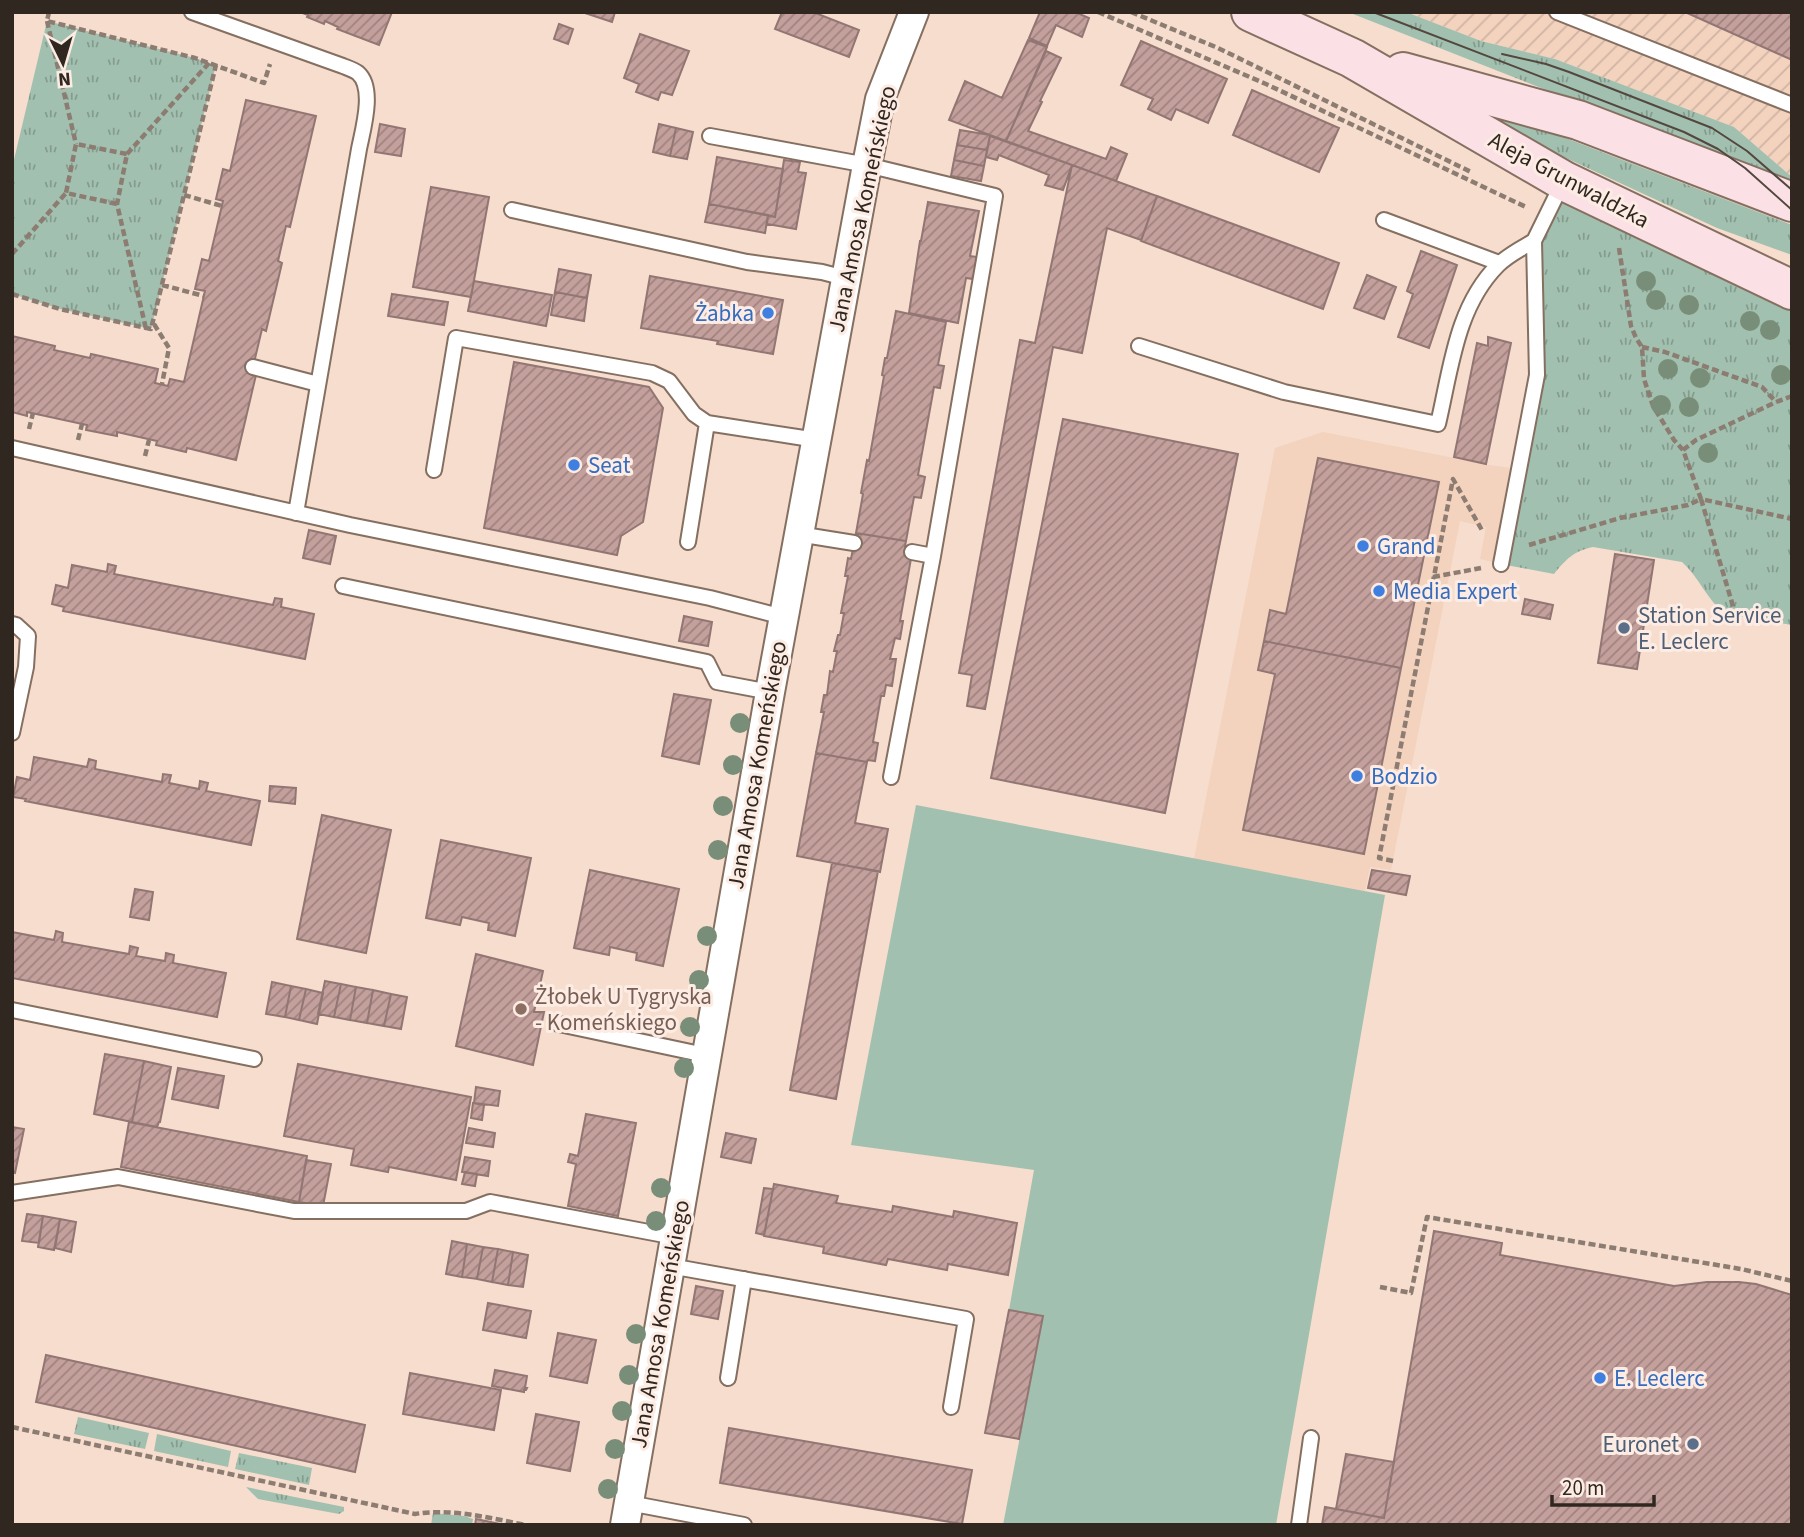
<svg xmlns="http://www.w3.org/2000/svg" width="1804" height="1537" font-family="'Source Sans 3',sans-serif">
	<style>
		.built { fill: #f3d2be }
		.industrial { fill: url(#industrial-furrows) }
		.grass { fill: url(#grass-tufts) }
		.garden { fill: #a2c0af }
		.building { fill: url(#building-hatch); stroke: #927673; stroke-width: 2 }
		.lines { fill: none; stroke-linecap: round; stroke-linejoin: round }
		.service-casing { stroke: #856f61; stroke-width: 18 }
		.minor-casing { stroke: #856f61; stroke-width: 32 }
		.secondary-casing { stroke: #856f61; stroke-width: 42 }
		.path { stroke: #8c7c71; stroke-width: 4.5; stroke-dasharray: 7 3.5; stroke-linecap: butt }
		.service { stroke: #fff; stroke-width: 14 }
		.minor { stroke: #fff; stroke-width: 28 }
		.secondary { stroke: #fbe1e5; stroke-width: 38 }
		.tram { stroke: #53473f; stroke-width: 2 }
		.tree { fill: #798e79 }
		.shop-dot { fill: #3f7fe0; stroke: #fcece3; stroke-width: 2.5 }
		.service-dot { fill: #5c6f8a; stroke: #fcece3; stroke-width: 2.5 }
		.education-dot { fill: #8d6e63; stroke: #fcece3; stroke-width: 2.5 }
		.labels { text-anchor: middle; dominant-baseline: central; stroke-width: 6; stroke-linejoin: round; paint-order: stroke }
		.street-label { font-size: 23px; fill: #302721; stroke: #fcece3 }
		.shop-label { font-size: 23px; fill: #366cbe; stroke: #fcece3; text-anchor: start }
		.service-label { font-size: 23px; fill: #4e5e75; stroke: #fcece3; text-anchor: start }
		.education-label { font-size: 23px; fill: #785e54; stroke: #fcece3; text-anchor: start }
	</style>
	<defs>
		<pattern id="industrial-furrows" width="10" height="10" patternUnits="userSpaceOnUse" patternTransform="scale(1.75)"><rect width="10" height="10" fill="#f3d2be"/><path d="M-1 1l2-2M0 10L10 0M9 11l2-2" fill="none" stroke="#d1b4a3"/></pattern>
		<pattern id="grass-tufts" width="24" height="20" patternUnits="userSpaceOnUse" patternTransform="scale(1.75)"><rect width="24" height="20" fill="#a2c0af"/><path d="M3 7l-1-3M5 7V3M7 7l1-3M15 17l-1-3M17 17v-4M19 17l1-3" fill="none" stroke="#849c8e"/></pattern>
		<pattern id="building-hatch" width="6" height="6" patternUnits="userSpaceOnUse" patternTransform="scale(1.75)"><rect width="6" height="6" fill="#c4a09c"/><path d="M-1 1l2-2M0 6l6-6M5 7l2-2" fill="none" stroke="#a0827f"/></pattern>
	</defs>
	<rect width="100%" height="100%" fill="#f6ddcd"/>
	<path class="built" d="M1323 432 1489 465 1519 469 1501 564 1480 559 1486 527 1460 521 1391 870 1370 867 1365 891 1194 859 1275 448Z"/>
	<path class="industrial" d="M1406 12H1792V177L1734 127 1555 59 1481 41Z"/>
	<path class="grass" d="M1348 12H1406L1481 41 1555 59 1734 127 1792 177V185L1719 158Z
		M47 21 195 58 216 65 151 329 60 309 12 294V168Z
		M1430 86 1792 225V255L1717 228 1493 124Z
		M1557 195 1792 307V625L1725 614C1707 600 1699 577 1682 562L1593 547C1574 551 1566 559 1554 574L1501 564 1537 375 1534 241Z
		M78 1417 149 1433 145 1449 74 1434Z
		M157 1434 231 1451 228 1467 154 1451Z
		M239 1453 312 1468 309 1485 235 1469Z
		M246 1487 344 1507V1511L339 1514 258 1499Z
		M433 1513 464 1516 473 1519 472 1525H431Z"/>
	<path class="garden" d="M916 805 1385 895 1276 1525H1003L1043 1317 1009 1310 1034 1170 851 1145Z"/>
	<path class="building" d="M300 12H392L379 45 337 29 338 27 325 21 324 24 307 17 308 15Z
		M582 12H615L612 22Z
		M782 12H813L859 30 849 57 775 29Z
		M1040 12H1075L1089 18 1082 37 1056 25 1047 46 1029 38Z
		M1685 12H1792V60Z
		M559 24 573 29 568 44 554 39Z
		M640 34 689 51 672 95 661 92 658 100 636 92 639 84 624 78Z
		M1028 40 1047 47 1006 141 949 120 965 81 1002 98Z
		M1141 41 1227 79 1208 123 1176 109 1171 120 1148 109 1153 99 1121 85Z
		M1046 51 1061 58 1040 101 1042 102 1028 131 1106 159 1111 147 1127 154 1116 181 1006 141Z
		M1252 90 1339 128 1319 172 1233 135Z
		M246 100 316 116 290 227 286 226 278 261 282 263 266 331 262 329 253 367 252 374 256 375 236 460 187 448 186 452 156 445 157 441 117 432V436L86 430 87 425 27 412V416L12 412V336L55 346 54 350 90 358 91 354 158 369 155 383 168 386 170 379 184 382 205 291 195 289 202 259 209 261 223 201 216 199 223 169 230 171Z
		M380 124 405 129 401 156 375 152Z
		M659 124 676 128 670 156 653 152Z
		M676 128 693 132 687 159 670 156Z
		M960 130 990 135 987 150 957 145Z
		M990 136 1072 165 1063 190 1045 185 1049 175 999 155 997 160 986 157Z
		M957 145 987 150 984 166 954 160Z
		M717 157 783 169 775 217 709 204Z
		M784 160 800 162 798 172 806 173 796 229 767 224 768 215 775 217Z
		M954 160 984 166 981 181 951 176Z
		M1072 165 1157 196 1141 240 1107 228 1082 353 1053 347 985 709 967 706 972 675 959 673 1020 340 1035 343Z
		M431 187 489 197 471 297 413 287Z
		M1157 196 1339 263 1323 309 1141 241Z
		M928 202 979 211 970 256 977 257 973 279 966 278 958 323 909 313 920 241H921Z
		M709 204 768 215 765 233 705 222Z
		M1421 251 1457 265 1429 348 1398 337 1413 294 1407 291Z
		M559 269 591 275 587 298 555 292Z
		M1367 275 1396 287 1384 319 1354 308Z
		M650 276 783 300 773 354 717 344 718 341 641 328Z
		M474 281 552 295 546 326 468 311Z
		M555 292 587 298 584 321 551 315Z
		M392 294 448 302 444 325 388 316Z
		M896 311 946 322 938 365 944 366 940 388 934 387 918 475 925 477 921 498 914 497 906 541 856 533 863 494 861 493 867 460 869 461 884 376 882 375 885 358H887Z
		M1488 337 1511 343 1486 464 1454 457 1477 343 1488 346Z
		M514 362 649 387 663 408 643 522 621 536 617 555 484 528Z
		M1063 419 1238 454 1165 813 991 778Z
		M1318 458 1439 482 1401 668 1264 641 1270 610 1286 614Z
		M309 530 336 536 330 564 303 558Z
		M856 533 906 541 905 546 913 547 900 621H903L900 639 895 638 890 659H896L892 686 886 685 884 696H881L873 742 878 743 875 761 868 760 867 762 816 753 824 712H821L824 695H827L830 671 833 672 837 651H834L838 635H840L844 613H841L848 576H845L848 558 851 559Z
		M1615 554 1654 560 1637 669 1598 663Z
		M108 564 116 566 114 574 273 605 275 598 282 599 281 607 314 614 305 659 63 611 64 607 52 604 56 585 68 588 72 565 107 572Z
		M1525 599 1553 605 1550 619 1522 614Z
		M684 616 712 622 708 646 679 641Z
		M1264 641 1401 668 1364 854 1243 830 1275 674 1258 670Z
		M674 694 711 700 699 764 662 756Z
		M816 753 867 762 855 823 888 829 880 872 797 856Z
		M34 757 87 767 89 759 96 761 95 769 162 782 163 774 171 775 169 783 199 789 200 781 208 783 206 791 260 801 251 845 25 801 26 799 13 797 17 777 30 780Z
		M270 786 296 788 295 804 269 801Z
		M322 815 391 830 366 953 297 939Z
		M441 840 531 858 515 936 488 930 489 923 462 917 460 925 426 918Z
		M832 863 878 871 836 1099 790 1090Z
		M590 870 679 889 663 966 636 960 637 953 610 947 609 955 574 948Z
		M1372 870 1410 876 1406 895 1368 888Z
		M135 889 153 892 149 920 130 917Z
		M56 931 63 933 62 942 129 954 130 946 138 948 136 956 165 961 166 953 174 955 173 963 226 973 217 1017 12 978V932L54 940Z
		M476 954 543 971 534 1012H544L533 1065 456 1046Z
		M325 981 341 984 334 1017 318 1014Z
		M272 982 291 986 285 1017 266 1014Z
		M341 984 356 987 350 1020 334 1017Z
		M291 986 306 989 299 1020 285 1017Z
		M356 987 373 990 367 1023 350 1020Z
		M306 989 323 993 317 1024 299 1020Z
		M373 990 391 994 384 1026 367 1023Z
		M391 994 407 997 401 1029 384 1026Z
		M105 1054 144 1061 132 1122 94 1114Z
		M144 1061 171 1067 160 1122H159L157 1127 132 1122Z
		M298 1064 471 1097 456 1180 389 1167 388 1172 351 1165 354 1149 284 1136Z
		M178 1068 224 1076 218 1108 172 1099Z
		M476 1087 500 1091 498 1106 474 1103Z
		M473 1103 484 1105 482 1120 471 1118Z
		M586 1114 636 1123 618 1216 568 1206 576 1164 568 1162 570 1154 578 1156Z
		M129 1122 307 1156 299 1202 121 1167Z
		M12 1127 24 1129 15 1173 12 1172Z
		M469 1128 495 1133 493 1147 466 1143Z
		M726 1133 756 1139 751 1163 721 1157Z
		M465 1157 490 1161 488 1176 462 1172Z
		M306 1160 331 1164 323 1206 299 1202Z
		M465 1172 477 1174 475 1186 462 1184Z
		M774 1184 838 1196 836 1203 892 1212 893 1206 953 1217 954 1211 1017 1223 1008 1275 948 1264 947 1270 888 1259 886 1265 823 1253 824 1247 764 1236Z
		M764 1188 773 1189 764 1235 756 1233Z
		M27 1214 43 1216 39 1243 22 1241Z
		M43 1216 60 1219 54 1250 38 1247Z
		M60 1219 76 1222 71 1252 55 1248Z
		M1434 1231 1502 1243 1500 1255 1674 1286 1707 1282H1739L1756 1284 1792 1295V1525H1322L1325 1507 1384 1518Z
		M452 1241 467 1244 462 1277 446 1274Z
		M467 1244 483 1247 477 1279 462 1277Z
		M483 1247 498 1249 492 1282 477 1279Z
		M498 1249 513 1252 508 1285 492 1282Z
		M513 1252 528 1255 523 1287 508 1285Z
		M696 1286 723 1291 718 1319 691 1314Z
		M488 1303 531 1311 526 1338 483 1330Z
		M1009 1310 1043 1316 1019 1439 985 1433Z
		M558 1333 596 1340 587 1383 550 1376Z
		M46 1355 365 1425 355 1472 36 1402Z
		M495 1370 527 1376 525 1388H527L526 1390H524V1392L492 1386Z
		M410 1373 501 1390 494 1430 403 1414Z
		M536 1414 579 1422 570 1471 527 1463Z
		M729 1428 972 1470 962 1524 720 1483Z
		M1346 1454 1394 1462 1384 1518 1336 1509Z
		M476 1519 505 1525H475Z"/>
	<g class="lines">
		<defs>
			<path id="service" d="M192 12 343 66C348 68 354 70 358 73 375 88 363 129 359 149L296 513
				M1557 12 1792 105
				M710 136 867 165 995 196 933 556 891 777
				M512 210 747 262 822 272 845 278
				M1384 220 1499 263
				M1139 346 1284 392 1438 424C1451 369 1456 307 1498 265 1508 255 1522 248 1534 241
				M253 367 318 384
				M12 448 350 525 710 598 783 617
				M434 470 456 338 652 373 669 381 694 414 707 423 817 440
				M798 534 854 543
				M688 542 707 423
				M912 552 933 556
				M1501 564 1537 375 1534 241 1563 182
				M343 586 707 662 717 682 770 692
				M12 624 16 625 28 636 26 667 12 733
				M12 1010 254 1059
				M559 1024 705 1055
				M12 1193 118 1177 294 1211H466L490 1202 675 1237
				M670 1266 966 1319 951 1407
				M728 1378 744 1279
				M629 1503 744 1525
				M1299 1525 1311 1438"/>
			<path id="minor" d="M625 1525 770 692 867 165 880 99 914 12"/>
			<path id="secondary" d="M1251 12 1352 58 1564 181 1792 290
				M1403 72 1578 120 1792 202"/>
		</defs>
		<use href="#service" class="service-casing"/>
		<use href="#minor" class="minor-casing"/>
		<use href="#secondary" class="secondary-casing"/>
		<path class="path" d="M49 12 47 21 195 58 264 83 270 64
			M1098 12 1266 84 1526 207
			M1131 12 1218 48 1471 172
			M47 21 76 144
			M127 154 209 63
			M184 195 222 206
			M117 204 66 193 76 144 127 154 117 204 146 329
			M1619 248 1631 326 1636 338 1642 347 1644 379 1653 406 1674 440 1683 450 1701 499 1792 519
			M12 254 66 193
			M162 285 204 296
			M12 294 60 309 151 329 216 65
			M154 324 169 348 162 384
			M1642 347 1665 352 1762 387 1776 402
			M29 429 33 413
			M78 440 82 424
			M1683 450 1696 440 1776 402 1792 396
			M145 456 149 440
			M1529 545 1620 518 1688 505 1701 499 1736 616
			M1433 577 1481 568
			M1393 861 1379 858 1453 479 1483 532
			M1380 1287 1411 1293 1427 1217 1741 1269 1792 1281
			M12 1427 415 1514C452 1508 489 1518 526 1525"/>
		<use href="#service" class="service"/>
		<use href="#minor" class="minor"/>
		<use href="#secondary" class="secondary"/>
		<path class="tram" d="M1373 12 1684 132 1718 149 1745 168 1792 210
			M1502 54 1546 64 1569 72 1712 128 1747 151 1792 190"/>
	</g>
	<g class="tree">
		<circle cx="1646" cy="281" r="10"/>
		<circle cx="1656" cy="300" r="10"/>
		<circle cx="1689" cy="305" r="10"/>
		<circle cx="1750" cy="321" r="10"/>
		<circle cx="1770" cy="330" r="10"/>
		<circle cx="1668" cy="369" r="10"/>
		<circle cx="1781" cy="375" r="10"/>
		<circle cx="1700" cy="378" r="10"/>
		<circle cx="1661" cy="405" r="10"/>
		<circle cx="1689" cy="407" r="10"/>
		<circle cx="1708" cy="453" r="10"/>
		<circle cx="740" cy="723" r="10"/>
		<circle cx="733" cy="765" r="10"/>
		<circle cx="723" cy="806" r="10"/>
		<circle cx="718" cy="850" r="10"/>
		<circle cx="707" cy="936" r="10"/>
		<circle cx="699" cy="980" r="10"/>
		<circle cx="690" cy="1027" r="10"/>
		<circle cx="684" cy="1068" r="10"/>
		<circle cx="661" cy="1188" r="10"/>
		<circle cx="656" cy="1221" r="10"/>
		<circle cx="636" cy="1334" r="10"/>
		<circle cx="629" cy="1375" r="10"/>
		<circle cx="622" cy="1411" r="10"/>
		<circle cx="615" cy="1449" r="10"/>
		<circle cx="608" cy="1489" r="10"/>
	</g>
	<g class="shop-dot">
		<circle cx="768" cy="313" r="7"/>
		<circle cx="574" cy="465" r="7"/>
		<circle cx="1363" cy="546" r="7"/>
		<circle cx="1379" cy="591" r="7"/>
		<circle cx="1357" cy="776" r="7"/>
		<circle cx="1600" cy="1378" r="7"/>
	</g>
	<g class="service-dot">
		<circle cx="1624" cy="628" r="7"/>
		<circle cx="1693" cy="1444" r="7"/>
	</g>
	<circle class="education-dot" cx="521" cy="1009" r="7"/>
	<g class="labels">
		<g class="street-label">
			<text transform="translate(1569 180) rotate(28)">Aleja Grunwaldzka</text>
			<text transform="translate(862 209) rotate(-78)">Jana Amosa Komeńskiego</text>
			<text transform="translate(757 765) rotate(-80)">Jana Amosa Komeńskiego</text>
			<text transform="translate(660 1324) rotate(-80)">Jana Amosa Komeńskiego</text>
		</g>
		<g class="shop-label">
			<text x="754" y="313" text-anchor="end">Żabka</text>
			<text x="588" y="465">Seat</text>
			<text x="1377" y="546">Grand</text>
			<text x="1393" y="591">Media Expert</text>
			<text x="1371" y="776">Bodzio</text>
			<text x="1614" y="1378">E. Leclerc</text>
		</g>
		<g class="service-label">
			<text x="1638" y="615">Station Service<tspan x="1638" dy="26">E. Leclerc</tspan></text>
			<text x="1679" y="1444" text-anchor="end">Euronet</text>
		</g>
		<g class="education-label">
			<text x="535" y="996">Żłobek U Tygryska<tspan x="535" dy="26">- Komeńskiego</tspan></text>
		</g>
	</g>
	<rect width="1804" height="1537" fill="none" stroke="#302721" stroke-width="28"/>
	<g transform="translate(63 63) rotate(175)" stroke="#fcece3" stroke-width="5" paint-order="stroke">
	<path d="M0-5L12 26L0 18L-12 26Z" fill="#302721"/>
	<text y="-10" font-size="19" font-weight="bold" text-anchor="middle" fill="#302721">N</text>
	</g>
	<path d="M1552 1495v10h102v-10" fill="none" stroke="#302721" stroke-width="3.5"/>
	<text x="1562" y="1495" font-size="21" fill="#302721" stroke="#fcece3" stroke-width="5" paint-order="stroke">20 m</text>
</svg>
